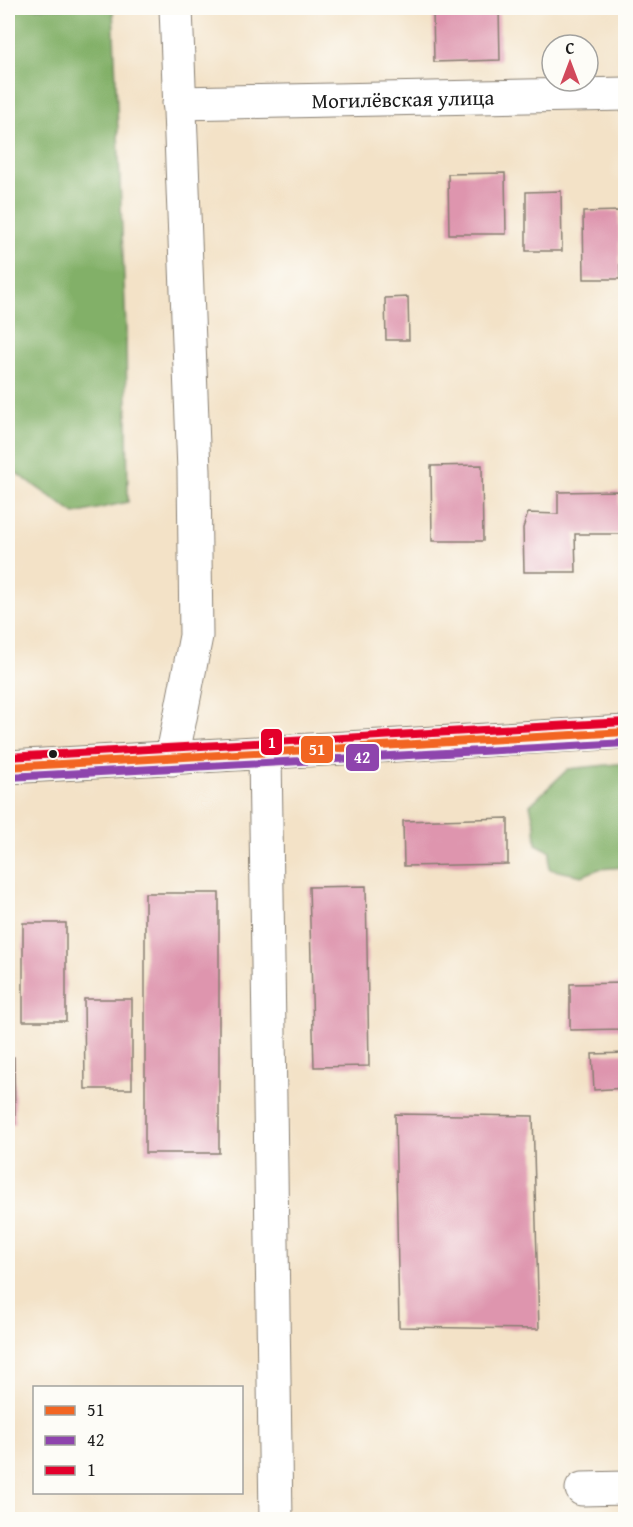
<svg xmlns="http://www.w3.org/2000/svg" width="633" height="1527" font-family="'Gentium Book Plus',serif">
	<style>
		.forest { fill: #82b068; stroke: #4f6642; stroke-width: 1.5 }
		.building { fill: #de95ae }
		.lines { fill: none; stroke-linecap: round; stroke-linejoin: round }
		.street-casing { stroke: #887f72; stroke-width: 35 }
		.secondary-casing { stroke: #887f72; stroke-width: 35 }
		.street { stroke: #fff; stroke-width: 33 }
		.secondary { stroke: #fff; stroke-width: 33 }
		.bus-1-casing { stroke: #fdfcf7; stroke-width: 12 }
		.bus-2-casing { stroke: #fdfcf7; stroke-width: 12 }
		.bus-3-casing { stroke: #fdfcf7; stroke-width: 12 }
		.bus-1 { stroke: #f26522; stroke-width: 8 }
		.bus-2 { stroke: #8e44ad; stroke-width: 8 }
		.bus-3 { stroke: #e4002b; stroke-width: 8 }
		.bus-dot { fill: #1c1c1c; stroke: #fdfcf7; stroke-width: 2 }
		.labels { text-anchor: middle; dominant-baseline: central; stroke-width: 5; stroke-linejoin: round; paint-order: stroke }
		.street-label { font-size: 21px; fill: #1c1c1c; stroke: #fdfcf7 }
		.line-badge { stroke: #fdfcf7; stroke-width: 2 }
		.badge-label { font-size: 16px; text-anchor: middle; font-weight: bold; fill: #fff }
	</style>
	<rect width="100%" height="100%" fill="#fdfcf7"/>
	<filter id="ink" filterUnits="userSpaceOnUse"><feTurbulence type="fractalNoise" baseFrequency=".0167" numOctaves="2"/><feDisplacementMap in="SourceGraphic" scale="12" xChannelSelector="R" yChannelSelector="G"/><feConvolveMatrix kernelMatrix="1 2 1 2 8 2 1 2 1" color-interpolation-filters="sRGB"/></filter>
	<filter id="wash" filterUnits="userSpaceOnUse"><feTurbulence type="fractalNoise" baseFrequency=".008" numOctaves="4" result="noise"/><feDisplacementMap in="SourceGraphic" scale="24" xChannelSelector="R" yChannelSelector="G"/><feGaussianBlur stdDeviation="1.35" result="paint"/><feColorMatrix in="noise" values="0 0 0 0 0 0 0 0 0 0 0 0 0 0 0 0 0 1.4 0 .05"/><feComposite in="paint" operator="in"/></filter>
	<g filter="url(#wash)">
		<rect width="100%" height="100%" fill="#f3e2c7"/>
		<path class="forest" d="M8 8H113L126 329 128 502 75 514 8 467Z
			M625 763V867L599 869 582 876 549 869 550 851 536 844 535 826 530 805 568 769Z"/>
		<g id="blocks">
			<path class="building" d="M433 8H499L500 60 434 62Z
				M622 18H626V65H623Z
				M505 173 506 234H449L448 174Z
				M561 191 562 251H526V192Z
				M619 211 620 279H584L583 212Z
				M408 297 409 340H386L385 298Z
				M482 465 483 541H432L431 466Z
				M619 491 620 534H575L576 572H524L523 528 528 513 558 514V492Z
				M508 818V864L404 866 403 821Z
				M366 886 369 1066 314 1067 309 887Z
				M145 893H219V1153H145Z
				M23 923H66V1021H23Z
				M626 983V1029L570 1030V984Z
				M84 999H132V1089H85Z
				M626 1053V1088L594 1090 592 1054Z
				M8 1057H14L15 1124H8Z
				M395 1114 533 1116 539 1329 399 1327Z"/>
		</g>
	</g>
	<g filter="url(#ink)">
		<use href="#blocks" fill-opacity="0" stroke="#887f72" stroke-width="1.5"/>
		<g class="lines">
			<defs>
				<g id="street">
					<path id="s1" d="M179 103 626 94"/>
					<path d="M265 753 276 1520"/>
					<path d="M172 759 196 636 194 471 176 8"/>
					<path d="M582 1489 626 1488"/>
				</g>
				<path id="secondary" d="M8 767 626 732"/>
			</defs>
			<use href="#street" class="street-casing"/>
			<use href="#secondary" class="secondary-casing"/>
			<use href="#street" class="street"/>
			<use href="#secondary" class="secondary"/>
			<defs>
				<path id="bus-1" d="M8 767 626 732"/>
				<path id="bus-2" d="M9 777 626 743"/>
				<path id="bus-3" d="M8 757 625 722"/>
			</defs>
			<use href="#bus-1" class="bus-1-casing"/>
			<use href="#bus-2" class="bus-2-casing"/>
			<use href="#bus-3" class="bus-3-casing"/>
			<use href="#bus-1" class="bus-1"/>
			<use href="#bus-2" class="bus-2"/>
			<use href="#bus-3" class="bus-3"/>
		</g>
	</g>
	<circle class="bus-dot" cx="53" cy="754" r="5"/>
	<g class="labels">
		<g class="street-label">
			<text stroke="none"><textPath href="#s1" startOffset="224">Могилёвская улица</textPath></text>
		</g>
	</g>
	<g class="line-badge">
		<rect x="260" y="728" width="23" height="28" rx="6" fill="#e4002b"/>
		<rect x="300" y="735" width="34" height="29" rx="6" fill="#f26522"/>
		<rect x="345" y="743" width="35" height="29" rx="6" fill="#8e44ad"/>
	</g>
	<g class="badge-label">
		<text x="272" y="748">1</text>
		<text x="317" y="755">51</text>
		<text x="362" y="763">42</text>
	</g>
	<rect width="633" height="1527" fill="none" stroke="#fdfcf7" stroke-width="30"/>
	<rect x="33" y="1386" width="210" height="108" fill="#fdfcf7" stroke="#a3a29f" stroke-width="1.5"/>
	<rect x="45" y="1406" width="30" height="9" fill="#f26522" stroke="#a3a29f" stroke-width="1.5"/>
	<text x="87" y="1416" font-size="18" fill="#1c1c1c">51</text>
	<rect x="45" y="1436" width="30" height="9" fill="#8e44ad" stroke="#a3a29f" stroke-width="1.5"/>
	<text x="87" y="1446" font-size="18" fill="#1c1c1c">42</text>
	<rect x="45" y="1466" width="30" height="9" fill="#e4002b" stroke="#a3a29f" stroke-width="1.5"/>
	<text x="87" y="1476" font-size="18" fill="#1c1c1c">1</text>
	<g transform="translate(570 63)"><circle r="28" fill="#fdfcf7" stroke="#a3a29f" stroke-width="1.5"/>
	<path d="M0-4.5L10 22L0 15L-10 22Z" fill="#d1495b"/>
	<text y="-9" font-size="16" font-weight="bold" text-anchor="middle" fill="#1c1c1c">С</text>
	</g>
</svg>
